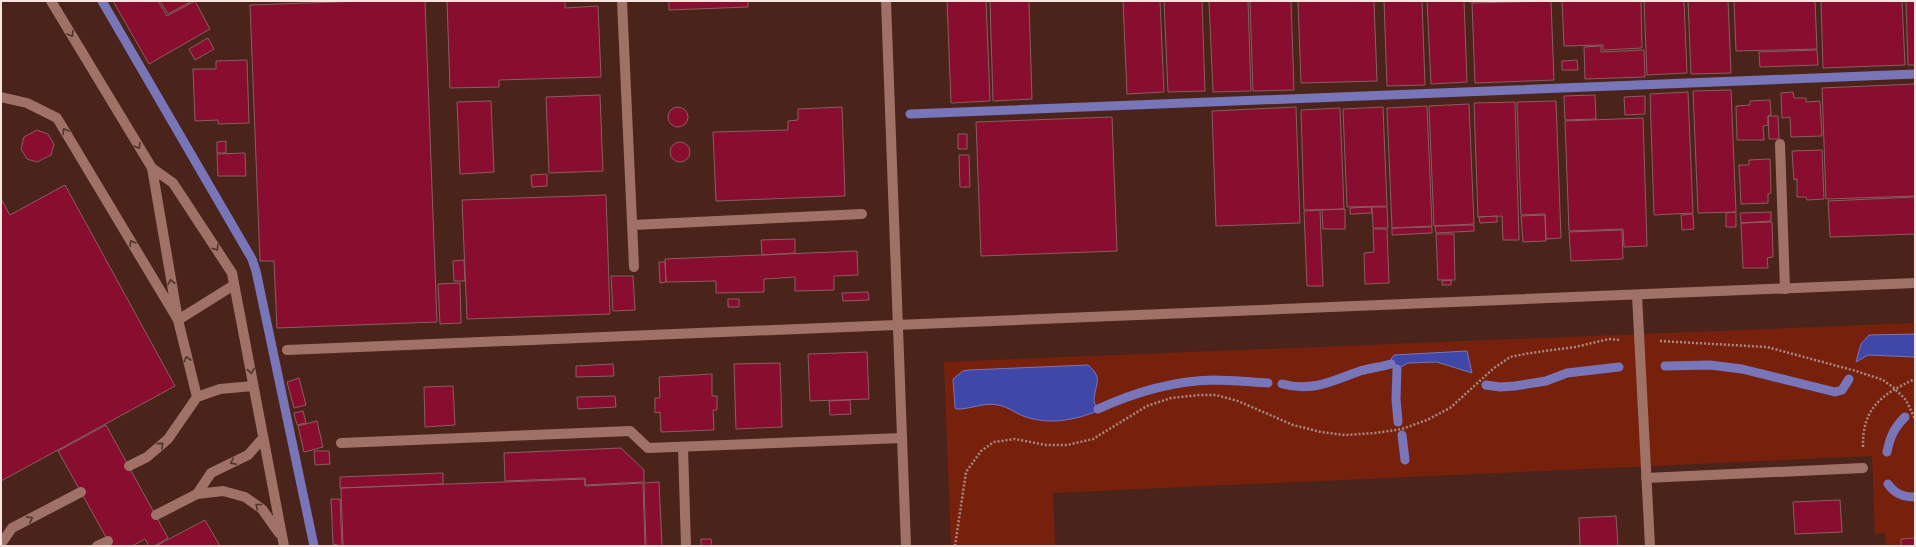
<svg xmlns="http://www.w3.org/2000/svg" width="1916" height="547" font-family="'Work Sans',sans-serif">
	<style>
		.green { fill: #77210d }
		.water { fill: #3f48a9; stroke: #7876b9 }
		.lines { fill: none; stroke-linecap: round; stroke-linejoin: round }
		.stream { stroke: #7876b9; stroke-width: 9 }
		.building { fill: #890d2f; stroke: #8b5d61 }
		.path { stroke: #a88981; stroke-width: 2.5; stroke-dasharray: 2 2; stroke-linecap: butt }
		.service { stroke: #a07267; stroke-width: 10 }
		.minor { stroke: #a07267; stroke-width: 10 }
		.oneway { stroke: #4f342e }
	</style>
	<rect width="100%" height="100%" fill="#4a241b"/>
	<path class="green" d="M1915 323V546H1886L1885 533 1875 534 1872 456 1053 493 1055 546H951L944 362Z"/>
	<path class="water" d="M1915 334V357L1868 355 1856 362 1861 344 1869 335Z
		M1467 351 1472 373 1437 362 1408 363 1397 369 1391 364V359L1394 355Z
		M1088 365C1104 379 1095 383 1094 400 1094 405 1098 406 1098 411 1074 420 1051 425 1026 417 1016 414 1009 407 998 405 982 402 969 410 956 409L955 407 953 379 963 371 969 370Z"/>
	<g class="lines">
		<path class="stream" d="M102 1 252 259 256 271 314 546
			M910 114 1915 74
			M1665 366 1710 365 1742 369 1835 392 1842 390 1849 379
			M1397 369 1396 399 1398 422
			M1282 384C1313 392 1332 381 1360 371 1370 368 1381 367 1391 364
			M1486 385 1500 387 1515 386 1546 381 1567 373 1619 367
			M1098 409C1135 392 1173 381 1213 380 1231 380 1250 382 1268 383
			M1402 435 1405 460
			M1887 452C1890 437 1894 428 1905 417
			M1888 484C1895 494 1903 497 1915 497"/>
	</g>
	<path class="building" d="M113 1H158L167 16 195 1 210 29 149 64Z
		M160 1H192L168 14Z
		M363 1H425L437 322 277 328 274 261H260L250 5Z
		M447 1H565V8L598 6 601 77 499 80V87L450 88Z
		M669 1H748V7L669 10Z
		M947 1H986L990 101 951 103Z
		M990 1H1029L1032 99 993 101Z
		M1123 1H1160L1164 92 1127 94Z
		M1164 1H1202L1205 91 1168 92Z
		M1209 1H1248L1251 91 1213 92Z
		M1250 1H1291L1294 90 1253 91Z
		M1298 1H1374L1377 81 1301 83Z
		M1384 1H1422L1425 85 1387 86Z
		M1427 1H1464L1467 82 1431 84Z
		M1469 1H1505L1469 2Z
		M1551 1 1554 80 1475 83 1472 3Z
		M1562 1H1641L1642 48 1603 50V45L1564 46Z
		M1644 1H1684L1687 73 1647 75Z
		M1688 1H1728L1731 73 1691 74Z
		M1734 1H1815L1817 49 1736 51Z
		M1821 1H1902L1905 65 1823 68Z
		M1906 1H1915V65H1908Z
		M208 38 214 49 195 60 189 49Z
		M1601 46V52L1644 50 1645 77 1585 79 1584 47Z
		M1817 50 1818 65 1760 67 1759 52Z
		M247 60 249 123 218 124V120L195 121 193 69H216V61Z
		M1577 60 1578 70H1562V61Z
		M1915 84V196L1826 199 1822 88Z
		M1731 90 1736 212 1698 213 1693 91Z
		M1688 92 1693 213 1654 215 1650 94Z
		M1793 92 1794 98H1806V102L1820 101 1822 136 1791 137 1790 117 1782 118 1781 93Z
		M600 95 603 171 549 173 546 97Z
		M1595 95 1596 119 1565 120 1564 96Z
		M1645 96V114L1625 115 1624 97Z
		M1770 100 1771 115 1768 116V125L1763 126 1764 140H1737L1736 106 1750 105V101Z
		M491 101 494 172 460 174 457 102Z
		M1556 101 1561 238 1546 239 1545 214 1521 215 1517 102Z
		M1515 102 1519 240H1503L1502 216 1478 217 1474 103Z
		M1469 104 1474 224 1434 226 1429 106Z
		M1427 106 1432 226 1392 228 1387 108Z
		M842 107 845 196 716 201 713 132 788 130V121L798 120V109Z
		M1296 107 1300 223 1216 226 1212 111Z
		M1383 107 1387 206 1347 207 1343 109Z
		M668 117a10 10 0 1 1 20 0a10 10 0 1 1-20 0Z
		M1340 108 1344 209 1304 210 1301 110Z
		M1768 116H1778L1779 139H1769Z
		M1112 117 1117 251 981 256 976 122Z
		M1643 118 1647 246 1624 247 1623 229 1569 231 1565 121Z
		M37 130 48 134 54 144 51 155 37 162 27 159 21 149 24 137Z
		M958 134H967V149H958Z
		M226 141V153H217V142Z
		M670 152a10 10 0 1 1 20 0a10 10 0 1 1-20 0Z
		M1822 150 1824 199 1807 200 1806 197H1797V179L1794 180 1792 151Z
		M245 153 246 176H218L217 154Z
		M959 155H969L970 187H960Z
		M1770 159 1771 193 1768 194V203L1741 204 1739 165H1749V160Z
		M547 174V186L532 187 531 175Z
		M65 185 175 386 1 481V199L10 215Z
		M606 195 610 314 467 319 462 200Z
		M1915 197V234L1830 237 1828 201Z
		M1371 207 1372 213 1350 214V208Z
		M1372 207H1387L1388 228H1373Z
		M1345 209V229H1323L1322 210Z
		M1320 210 1323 286H1307L1304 211Z
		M1736 212V227H1726V213Z
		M1771 212V221L1741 223 1740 213Z
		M1693 214 1694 229 1682 230 1681 215Z
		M1545 215 1546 241 1523 242 1521 216Z
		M1497 216V222L1480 223 1479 217Z
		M1772 222 1773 257 1767 258 1768 268H1743L1741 223Z
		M1474 225V231L1436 233 1435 226Z
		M1432 227V233L1392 235V228Z
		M1373 229H1387L1389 283 1365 284 1364 253 1374 252Z
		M1622 230 1623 259 1571 261 1569 232Z
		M1436 234H1454L1455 280H1438Z
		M795 239V253L762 255 761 240Z
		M857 251 858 275 834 276V290L795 291V277L764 279V292L716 293V281L666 282 665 259Z
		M464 260 465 281H454L453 261Z
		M659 262H665L666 282 660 283Z
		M611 276H633L635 310 613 311Z
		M1451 280V285H1442V281Z
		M460 283 461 323 440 324 438 284Z
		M868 292 869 300 843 301 842 293Z
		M728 299H739V307H728Z
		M867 352 869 399 810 401 808 354Z
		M780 363 782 427 736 429 734 364Z
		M613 364 614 376 576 377V366Z
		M712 374V396H717V410H713L714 430 661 432 660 412 655 413V398H660L659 377Z
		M299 378 306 405 294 408 287 382Z
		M453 386 455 425 425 427 424 387Z
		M615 396 616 407 578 409 577 397Z
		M850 400 851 414 830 415 829 401Z
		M303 411 306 423 297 425 294 413Z
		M317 421 323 447 304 452 298 426Z
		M106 425 168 538 154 546H149L145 539 132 546H111L58 451Z
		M621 448 644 470V482L585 485V478L505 481 504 453Z
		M314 451H329L330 464 315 465Z
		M443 473V484L340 488V477Z
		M585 479V486L643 483 645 546H343L341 488Z
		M659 482 662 546H646L644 483Z
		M331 499H340L342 546 333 544Z
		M1840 500 1842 532 1795 534 1793 502Z
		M1616 516 1618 546H1580L1579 518Z
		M205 520 220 546H156Z
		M1915 538V546H1901V539Z
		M701 539H711L712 546H701Z"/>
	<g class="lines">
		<path class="path" d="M1660 341 1767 347 1856 371 1883 380 1894 388 1906 400 1915 419
			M1863 447C1862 408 1882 394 1915 379
			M955 546 966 472 981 451 994 442 1015 439 1046 445H1067L1093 439 1147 406 1171 398 1200 395H1216L1238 401 1293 425 1321 432 1345 435 1375 433 1402 429 1427 420 1450 408 1494 368 1510 357 1530 353 1575 347 1609 339 1619 340"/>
		<path class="service" d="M51 1 152 168 173 183 232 273 284 546
			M622 1 634 267
			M1 97 27 103 57 118 178 320 197 397
			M1780 144 1785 289
			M152 168 178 320 234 285
			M633 225 862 214
			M1637 295 1650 546
			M341 443 630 431 648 448 902 438
			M683 447 686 546
			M129 466 147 457 168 439 197 397 220 389 253 386
			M1646 478 1863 468
			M197 494 211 473 248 455 263 438
			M156 515 197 494 223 491 245 497 262 509 279 533
			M1 544 12 528 81 492
			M97 546 108 541"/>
		<path class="minor" d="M886 1 906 546
			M287 350 1915 283"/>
	</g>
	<defs><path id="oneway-chevron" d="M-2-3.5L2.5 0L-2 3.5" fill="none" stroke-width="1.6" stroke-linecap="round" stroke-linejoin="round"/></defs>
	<g class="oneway">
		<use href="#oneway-chevron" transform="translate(71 34) rotate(59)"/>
		<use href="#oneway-chevron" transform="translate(65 131) rotate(-121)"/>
		<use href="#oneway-chevron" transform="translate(138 146) rotate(59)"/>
		<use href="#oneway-chevron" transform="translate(132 243) rotate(-121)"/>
		<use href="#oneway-chevron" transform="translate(216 248) rotate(57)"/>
		<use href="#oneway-chevron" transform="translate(171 282) rotate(-100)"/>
		<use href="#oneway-chevron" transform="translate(187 359) rotate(-104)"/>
		<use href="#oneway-chevron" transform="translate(251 371) rotate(79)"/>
		<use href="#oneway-chevron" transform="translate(161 445) rotate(-40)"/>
		<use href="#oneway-chevron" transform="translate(233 462) rotate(154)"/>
		<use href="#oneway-chevron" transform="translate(258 506) rotate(-141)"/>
		<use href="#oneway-chevron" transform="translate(30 519) rotate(-28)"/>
	</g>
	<rect width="1916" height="547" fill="none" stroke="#fde3dd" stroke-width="4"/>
</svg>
